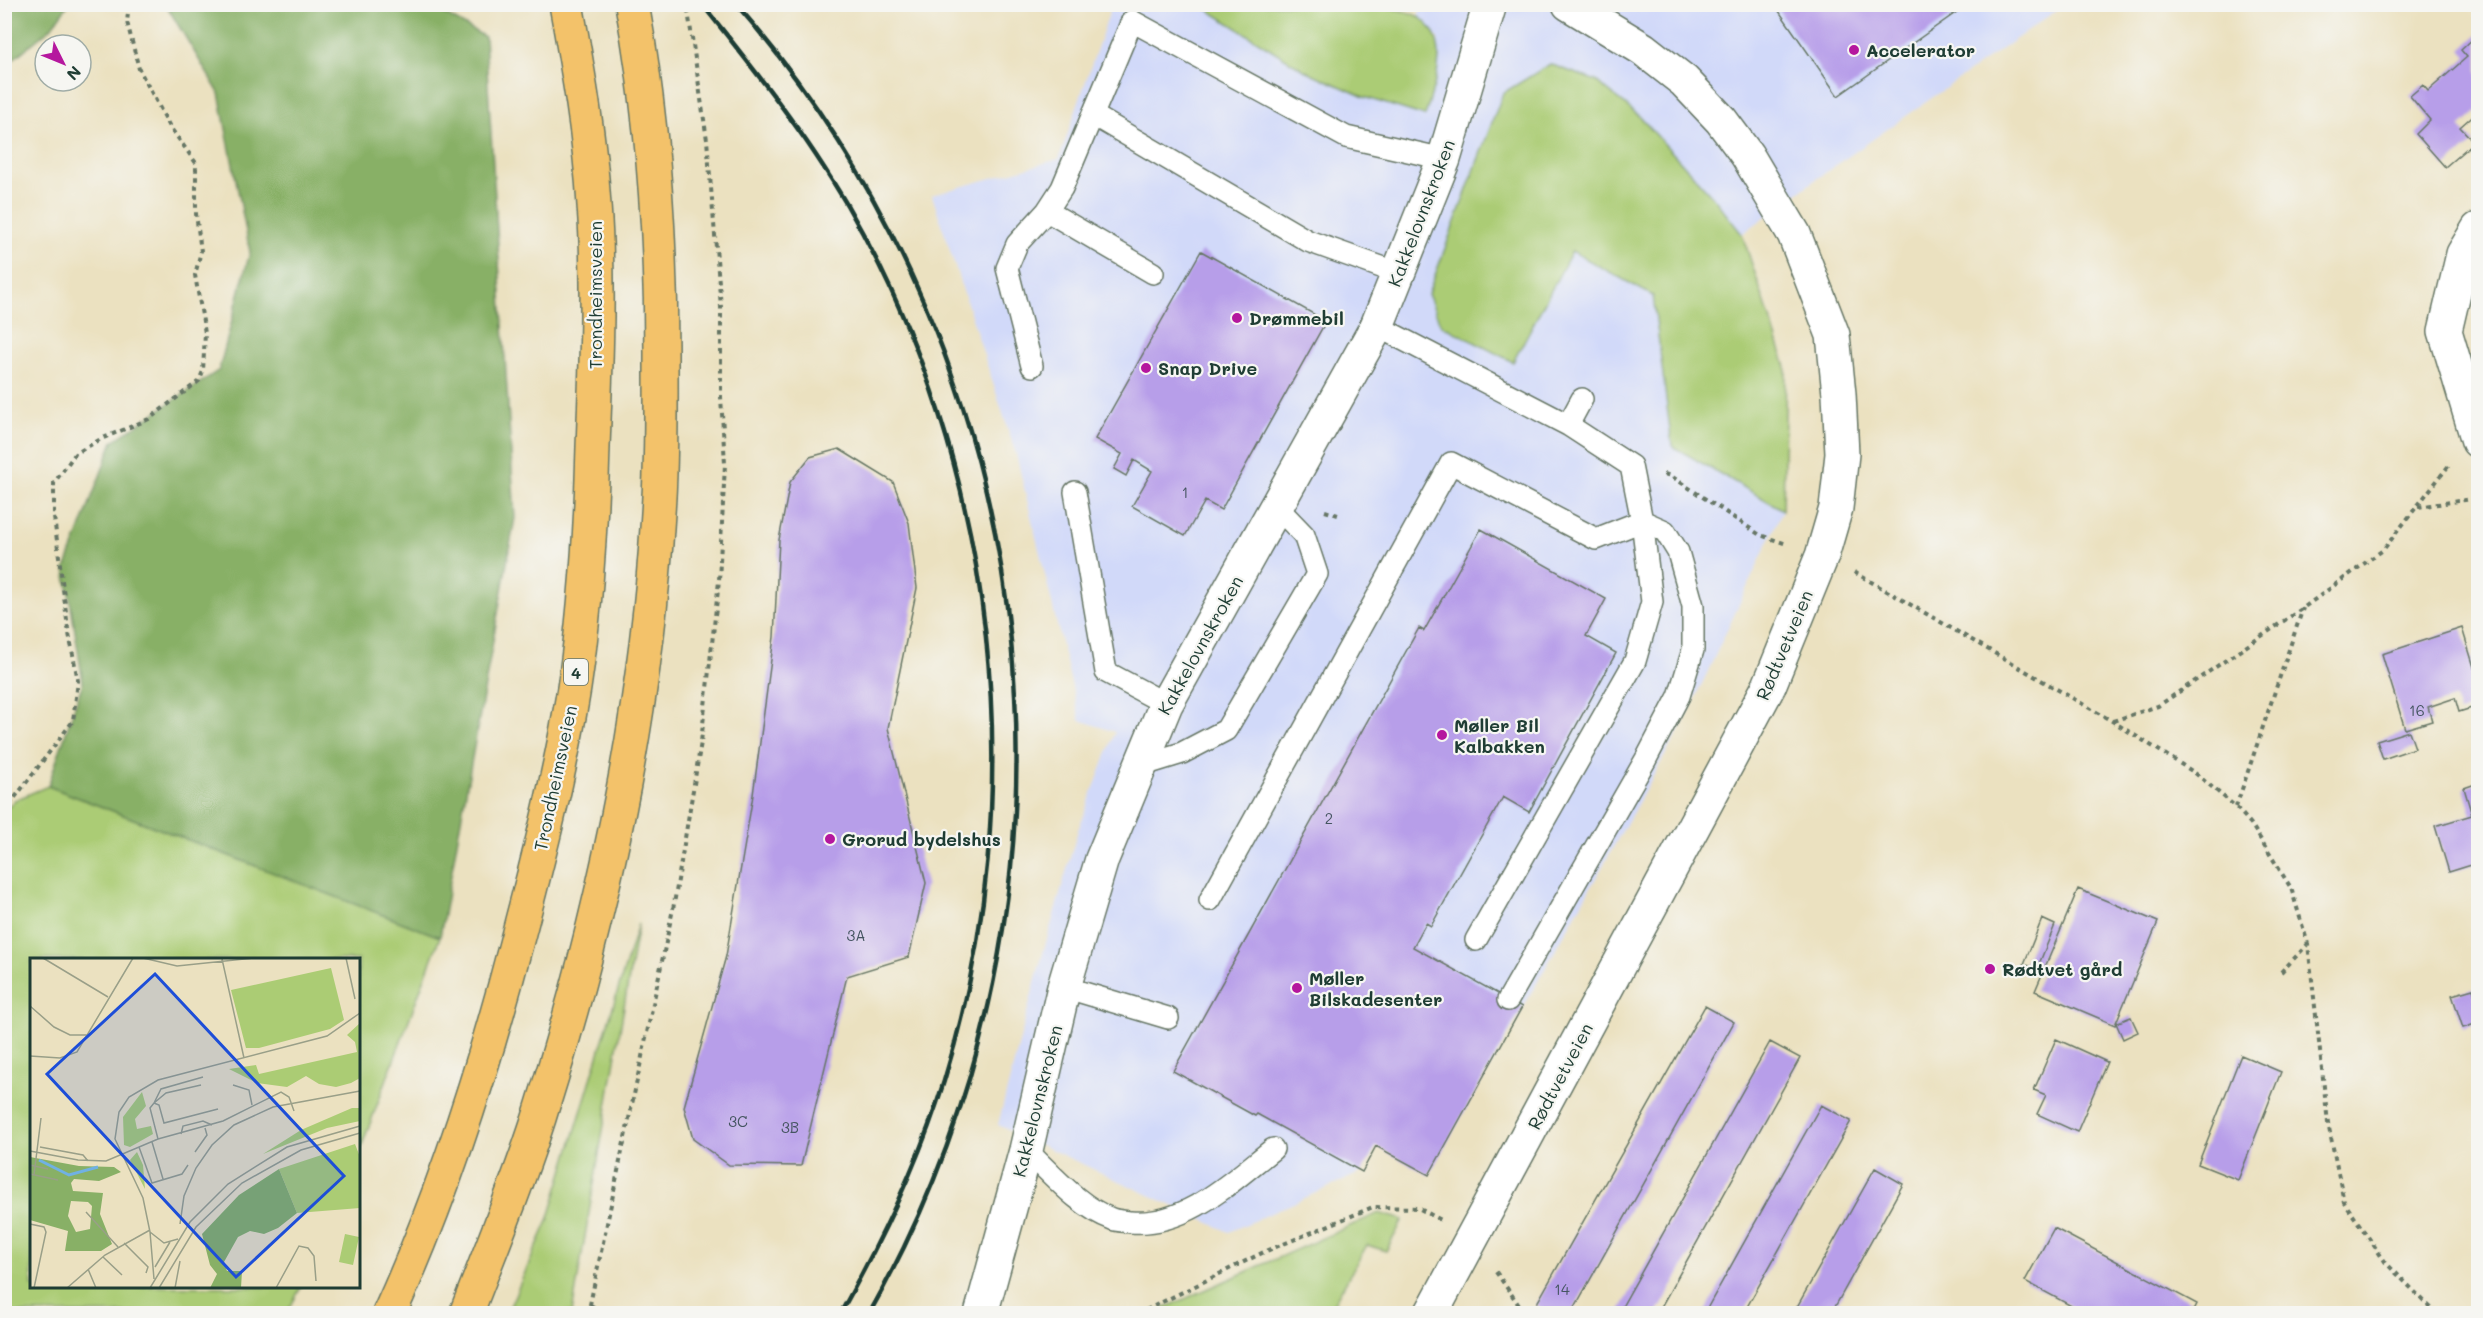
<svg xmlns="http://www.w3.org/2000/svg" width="2483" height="1318" font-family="Mali,sans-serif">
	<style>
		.built { fill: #d1d9f9 }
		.green { fill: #abcc74; stroke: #658454; stroke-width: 1.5 }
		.forest { fill: #88b066; stroke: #54764d; stroke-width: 1.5 }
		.building { fill: #b79ee9 }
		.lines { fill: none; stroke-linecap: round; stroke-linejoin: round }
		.service-casing { stroke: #667665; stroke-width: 24 }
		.minor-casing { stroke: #667665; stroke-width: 36 }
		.tertiary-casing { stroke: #667665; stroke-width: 36 }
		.trunk-casing { stroke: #667665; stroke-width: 36 }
		.path { stroke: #667665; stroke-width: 4; stroke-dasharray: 4.5 4.5; stroke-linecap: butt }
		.service { stroke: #fff; stroke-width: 21 }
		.minor { stroke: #fff; stroke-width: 33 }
		.tertiary { stroke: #fff; stroke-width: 33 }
		.trunk { stroke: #f3c26a; stroke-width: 33 }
		.rail { stroke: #1f3d34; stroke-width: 4.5 }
		.poi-dot { fill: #b5179e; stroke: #f6f6f2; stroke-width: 2 }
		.labels { text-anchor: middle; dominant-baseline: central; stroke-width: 4.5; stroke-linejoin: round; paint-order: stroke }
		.number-label { font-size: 15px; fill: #455561 }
		.shield { fill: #f6f6f2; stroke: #60746d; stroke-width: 1.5 }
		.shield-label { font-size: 16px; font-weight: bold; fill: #1f3d34 }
		.poi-label { font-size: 18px; font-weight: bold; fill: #1f3d34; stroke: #f6f6f2; text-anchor: start }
		.street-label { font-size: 18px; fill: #1f3d34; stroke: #f6f6f2 }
		.inset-river { fill: none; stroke: #70b1e4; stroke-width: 3 }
		.inset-road { fill: none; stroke: #999f88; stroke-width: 1.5 }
		.view { fill: #1d4ed8; fill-opacity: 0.15; stroke: #1d4ed8; stroke-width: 3 }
		.inset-edge { fill: none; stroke: #1f3d34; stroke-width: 3 }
	</style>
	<rect width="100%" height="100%" fill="#f6f6f2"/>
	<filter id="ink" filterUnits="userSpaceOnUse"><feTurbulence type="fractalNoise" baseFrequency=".0167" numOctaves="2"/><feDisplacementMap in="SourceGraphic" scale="12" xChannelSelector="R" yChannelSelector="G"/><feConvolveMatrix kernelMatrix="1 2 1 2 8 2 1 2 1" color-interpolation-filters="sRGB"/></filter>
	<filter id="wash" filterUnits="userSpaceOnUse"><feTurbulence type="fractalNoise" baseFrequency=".008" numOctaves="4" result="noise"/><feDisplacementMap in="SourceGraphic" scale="24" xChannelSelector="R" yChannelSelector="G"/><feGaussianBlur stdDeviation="1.35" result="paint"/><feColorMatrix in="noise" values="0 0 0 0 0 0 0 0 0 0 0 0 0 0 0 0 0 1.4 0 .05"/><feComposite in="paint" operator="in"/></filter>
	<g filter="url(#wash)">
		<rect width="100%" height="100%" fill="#ebe1c0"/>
		<path class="built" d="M1112 5H1200L1304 70 1425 116 1439 63 1438 38 1418 16 1422 5H2064L1815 180 1742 234 1786 367 1783 510 1687 716 1429 1175 1377 1146 1362 1172 1229 1232 998 1125 1036 978 1078 830 1115 732 1080 720 1016 454 932 195 1059 159Z"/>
		<path class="green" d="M1369 4C1381 7 1410 10 1419 17 1454 41 1434 83 1425 116L1364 97 1304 70 1200 5Z
			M1550 64 1596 81 1639 116 1712 196 1742 234 1786 367 1783 510 1672 446 1653 296 1572 251 1513 362 1441 325 1428 294 1503 93Z
			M48 786 440 937 359 1153 358 960H32V1286L301 1287 287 1313H5V810L15 800Z
			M638 924 572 1313H507L548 1221Z
			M1379 1213 1403 1220 1386 1251 1367 1245 1328 1313H1153Z"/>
		<path class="forest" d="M5 4H68V5L51 28 5 66Z
			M160 5H429L485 37 515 518 440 937 48 786 83 682 65 569 113 441 219 370 250 252 219 93 168 8Z"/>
		<g id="blocks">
			<path class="building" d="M1774 4H1968L1838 96Z
				M2478 34V111L2460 127 2474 142 2445 167 2416 134 2430 120 2410 96 2423 85 2428 91 2467 57 2461 50Z
				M1201 251 1326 321 1221 510 1205 501 1185 536 1132 506 1152 471 1134 460 1126 476 1114 469 1122 454 1095 439Z
				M839 449 893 482 909 523 917 588 888 728 926 883 909 957 847 976 801 1166 729 1165 693 1139 684 1107 726 956 753 795 774 637 779 540 790 482 810 457Z
				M1481 529 1606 599 1586 636 1616 653 1529 812 1503 797 1431 926 1426 923 1413 947 1522 1007 1429 1175 1376 1146 1362 1172 1257 1114 1255 1116 1173 1071 1419 628 1424 631Z
				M2462 628 2478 680V706L2459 712 2455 698 2428 707 2432 721 2405 729 2382 654Z
				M2409 731 2415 748 2383 759 2377 741Z
				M2478 783V863L2449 872 2435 826 2472 815 2464 788Z
				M2078 889 2158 922 2115 1025 2035 991Z
				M2042 919 2055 925 2037 969 2024 964Z
				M2473 989 2478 1006V1023L2463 1028 2452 995Z
				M1705 1006 1734 1022 1571 1314H1551L1536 1305Z
				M2131 1017 2138 1032 2123 1039 2116 1023Z
				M2056 1039 2107 1062 2077 1132 2037 1114 2046 1095 2034 1090Z
				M1770 1042 1800 1058 1657 1314H1618Z
				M2241 1055 2281 1072 2238 1180 2198 1164Z
				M1821 1105 1851 1121 1743 1314H1704Z
				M1875 1168 1903 1184 1831 1314H1793Z
				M2054 1228 2197 1304 2192 1314H2086L2025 1281Z"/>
		</g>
	</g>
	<g filter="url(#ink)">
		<use href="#blocks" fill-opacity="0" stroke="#667665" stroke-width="1.5"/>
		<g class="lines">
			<defs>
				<path id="service" d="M1093 115 1308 241 1398 273
					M1047 211 1153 273
					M1377 326 1568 425 1631 466 1642 521 1652 602 1635 661 1476 940
					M1032 366 1007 268 1017 244 1047 211 1062 188 1132 21 1346 137 1444 159
					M1568 425 1582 399
					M1075 492 1106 672 1166 704
					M1140 766 1182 753 1226 730 1317 574 1304 535 1277 507
					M1210 900 1451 463 1596 539 1642 521 1665 531 1678 552 1693 606V650L1679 696 1646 759 1508 1000
					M1064 987 1168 1018
					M1026 1150C1052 1174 1079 1207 1112 1219 1117 1221 1124 1221 1130 1222 1186 1227 1232 1181 1273 1149"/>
				<path id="minor" d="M2478 229 2463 254 2445 331 2478 441
					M981 1314 1026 1150 1064 987 1102 859 1166 704 1377 326 1444 159 1490 4"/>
				<path id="tertiary" d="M1431 1314 1769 686 1822 556 1836 508 1842 454 1839 394 1833 335 1794 234 1747 155 1721 120 1684 81 1643 49 1569 4"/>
				<path id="trunk" d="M389 1314C442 1198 484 1067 516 944 538 860 560 775 574 688 586 609 591 527 593 447 596 366 600 285 594 205 590 138 578 70 566 4
					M466 1314C491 1249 518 1184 539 1118 601 923 646 718 658 513 662 460 661 406 661 352 661 235 653 120 632 4"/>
			</defs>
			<use href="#service" class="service-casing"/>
			<use href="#minor" class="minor-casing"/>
			<use href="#tertiary" class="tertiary-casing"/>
			<use href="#trunk" class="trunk-casing"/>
			<path class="path" d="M1664 474 1671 476 1760 535 1787 544
				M2418 507 2478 498
				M1325 511 1338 515
				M1854 572 2112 721 2195 773 2236 807 2251 824 2291 888 2308 944 2328 1123 2344 1202 2386 1263 2433 1310 2439 1314
				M2113 721 2158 706 2303 608 2383 550 2450 464
				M2236 807 2303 608
				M4 812 73 721 78 681 68 628 54 517V483L75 454 101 439 149 419 199 381 203 371 205 333 195 275 201 251 196 214V163L170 127 139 69 127 22 129 4
				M2281 972 2307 945
				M1496 1272 1525 1314
				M590 1305 607 1314
				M588 1314 674 904 701 742 719 581 725 464 721 397V307L707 140 687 4
				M1138 1314 1264 1252 1373 1207 1418 1208 1441 1220"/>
			<use href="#service" class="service"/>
			<use href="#minor" class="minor"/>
			<use href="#tertiary" class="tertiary"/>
			<use href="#trunk" class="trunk"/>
			<path class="rail" d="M702 4C754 69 805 133 847 205 998 466 1033 793 944 1081 919 1163 882 1239 840 1314
				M736 4C1053 368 1107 893 869 1314"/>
		</g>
	</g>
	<g class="poi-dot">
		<circle cx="1854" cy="50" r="6"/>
		<circle cx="1237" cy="318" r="6"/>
		<circle cx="1146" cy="368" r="6"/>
		<circle cx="1442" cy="735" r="6"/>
		<circle cx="830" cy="839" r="6"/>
		<circle cx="1990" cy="969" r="6"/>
		<circle cx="1297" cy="988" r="6"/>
	</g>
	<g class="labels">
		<g class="number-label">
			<text x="1185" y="492">1</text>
			<text x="2417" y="710">16</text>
			<text x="1329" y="818">2</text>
			<text x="856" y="935">3A</text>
			<text x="738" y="1121">3C</text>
			<text x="790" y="1127">3B</text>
			<text x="1562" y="1289">14</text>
		</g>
		<rect class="shield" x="564" y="659" width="24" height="26" rx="4.5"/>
		<g class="shield-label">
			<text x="576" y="672">4</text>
		</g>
		<g class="poi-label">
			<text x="1866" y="50">Accelerator</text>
			<text x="1249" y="318">Drømmebil</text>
			<text x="1158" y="368">Snap Drive</text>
			<text x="1454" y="725">Møller Bil<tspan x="1454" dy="21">Kalbakken</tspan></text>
			<text x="842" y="839">Grorud bydelshus</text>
			<text x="2002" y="969">Rødtvet gård</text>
			<text x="1309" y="978">Møller<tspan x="1309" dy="21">Bilskadesenter</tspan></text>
		</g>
		<g class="street-label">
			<text transform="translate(1421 213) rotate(-69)">Kakkelovnskroken</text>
			<text transform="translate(595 295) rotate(-90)">Trondheimsveien</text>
			<text transform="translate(1200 645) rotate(-61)">Kakkelovnskroken</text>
			<text transform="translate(1784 645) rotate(-67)">Rødtvetveien</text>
			<text transform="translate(555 778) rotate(-78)">Trondheimsveien</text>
			<text transform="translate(1560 1076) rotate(-62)">Rødtvetveien</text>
			<text transform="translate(1037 1101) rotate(-76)">Kakkelovnskroken</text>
		</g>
	</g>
	<g transform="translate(30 958)">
		<rect width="330" height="330" fill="#ebe1c0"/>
		<path d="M301 10 314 62 300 71 229 90H216L201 32ZM330 65V120L321 125 306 129 289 126 276 118 257 129 227 125 199 111 226 107 229 116 327 94 325 84 317 77ZM112 134 116 148 105 161 107 171 121 168 123 176 100 189 94 187 93 159ZM322 150H330V163L297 170 233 196 271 172ZM325 186 330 199V250L267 255 249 211ZM107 194 113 207 115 231 100 202ZM315 276 329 279 323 307 309 304Z" fill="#abcc74"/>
		<path d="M0 199 49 208 84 209 91 214 69 223 44 221 41 225 43 233 73 235 70 256 82 286 71 293H35L38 273 0 262ZM41 243 58 244 62 248 60 271 46 274 38 258ZM249 211 267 255 248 270 234 276 220 273 208 279 194 304 197 313H212L211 330H180L187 316 180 307 172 276 209 237Z" fill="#88b066" fill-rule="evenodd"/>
		<path class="inset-river" d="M9 202 39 217 68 209"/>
		<path class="inset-road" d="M13 0 78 39M113 0 147 8 224 0M316 0 325 41M192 1 214 100M0 48 24 69 40 77H57M0 98 30 100 47 94 103 0M173 119 131 131 124 145 129 147 134 165 188 151M203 127 219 132 222 147M151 176 153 168 173 163 182 167M128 181 120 150 124 145 136 135 171 127M122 184 133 221M10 189 53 197 58 203M109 189 122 225 152 216 158 207M0 193 48 202 76 203 128 181 193 163 251 134 259 139 264 153M165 194 177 177 175 170M0 207 18 211M0 216 28 222M4 217 11 160M56 254 88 289M0 266 14 269 16 274 4 330M150 266 154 238 166 210 182 187 204 167 243 149 330 133M120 274 113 240 85 181 89 154 99 139 128 122 297 78 330 55M120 274 124 321M120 274 134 285 148 281M94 285 118 309 116 315M73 299 92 317M125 309 140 284M58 311 66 330M37 330 75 297 120 272M120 330 160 264 198 226 257 189 330 168M129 330 166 269 212 225 271 192 330 175M145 330 150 303M246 330 269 288 278 290 284 298 286 323"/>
		<path class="view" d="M125 16 314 218 206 319 17 116Z"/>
		<rect width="330" height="330" class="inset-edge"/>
	</g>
	<rect width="2483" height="1318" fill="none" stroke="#f6f6f2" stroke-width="24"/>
	<g transform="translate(63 63) rotate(133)"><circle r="28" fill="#f6f6f2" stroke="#a0aca6" stroke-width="1.5"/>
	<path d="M0-4.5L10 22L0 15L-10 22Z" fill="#b5179e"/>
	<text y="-9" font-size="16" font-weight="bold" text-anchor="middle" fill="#1f3d34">N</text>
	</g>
</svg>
